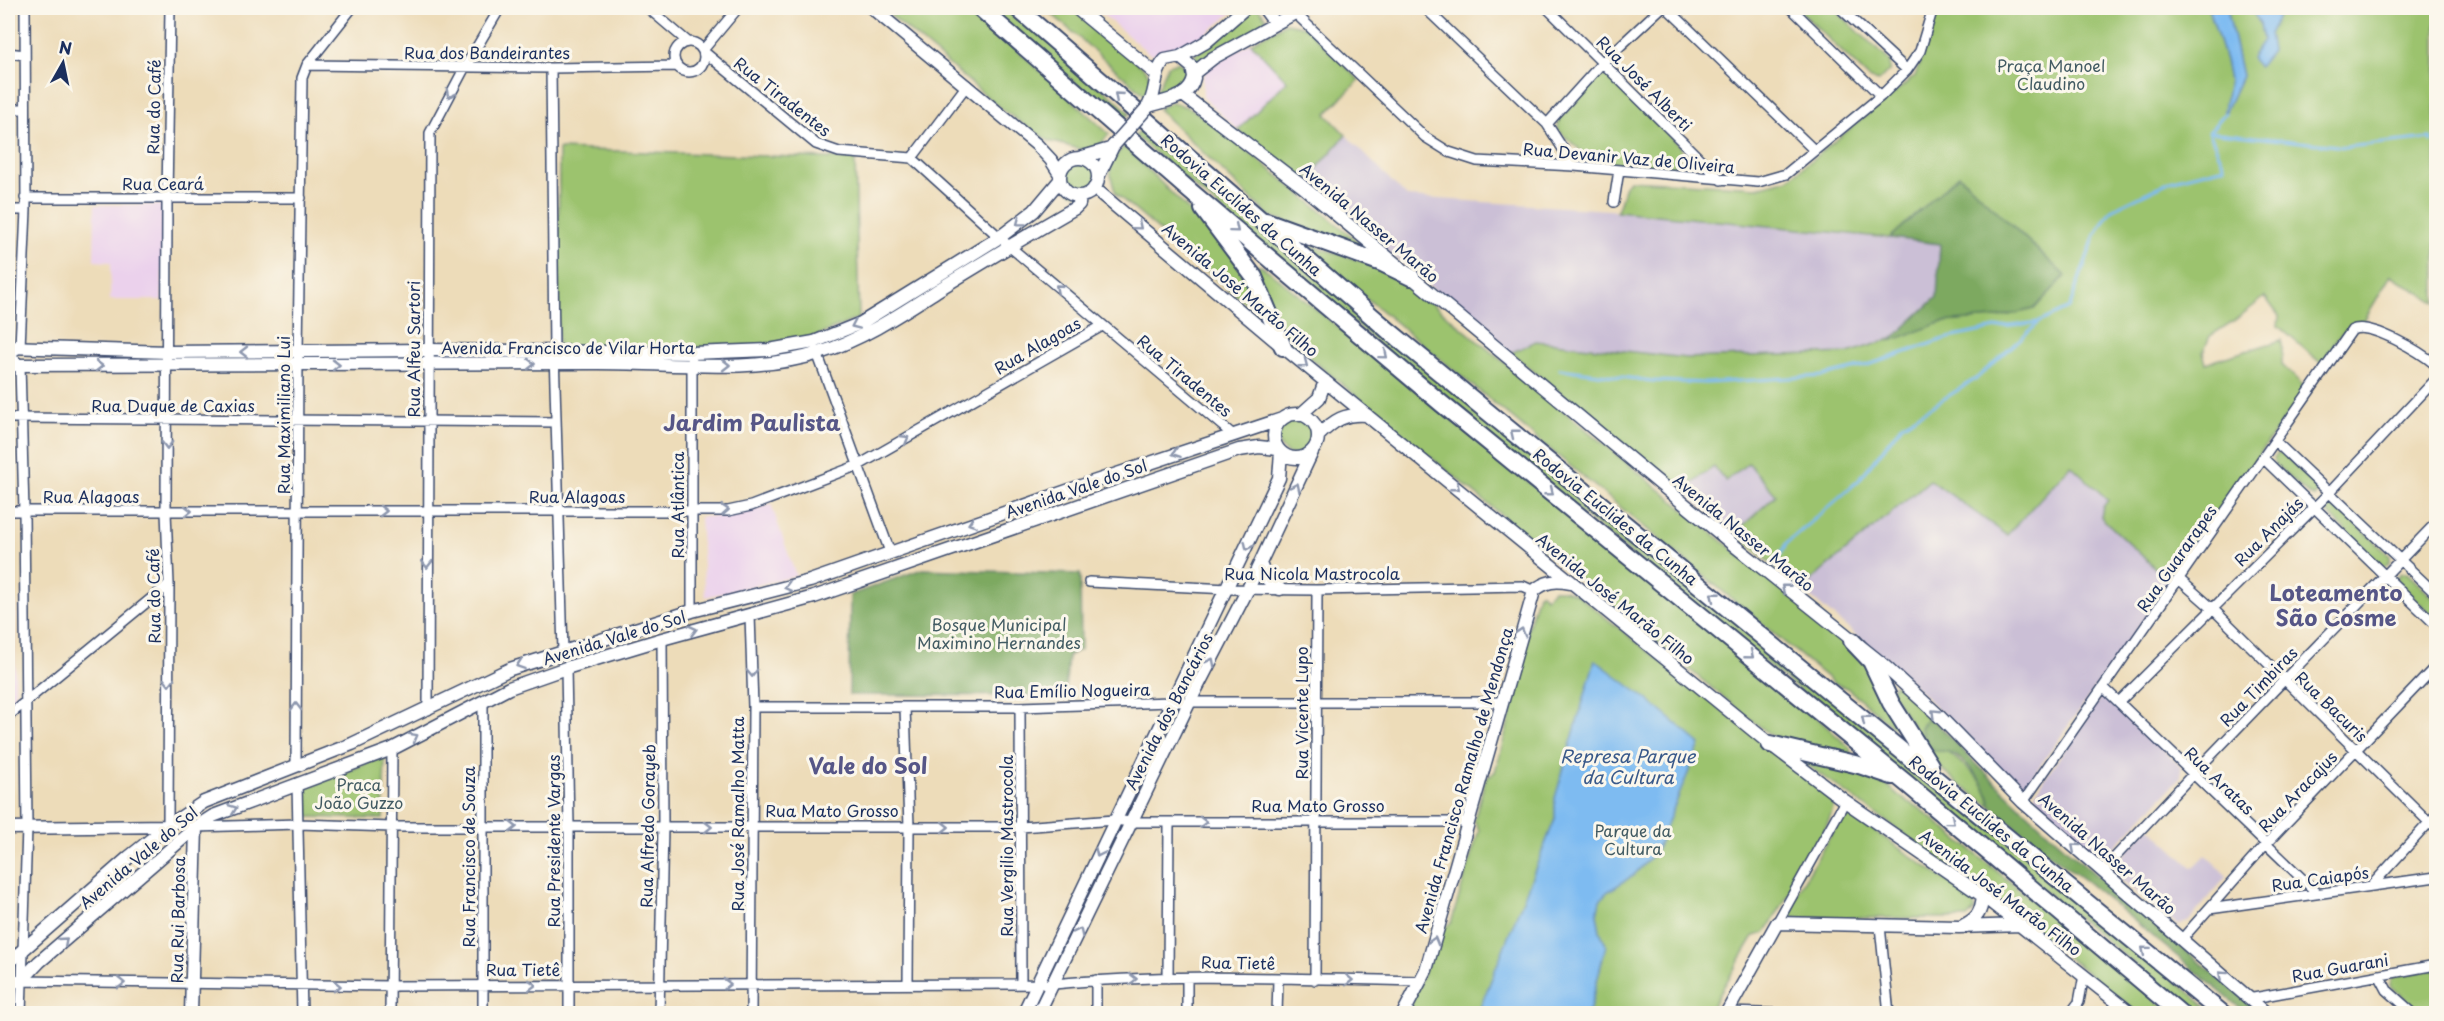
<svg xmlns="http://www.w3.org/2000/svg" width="2444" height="1021" font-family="'Playpen Sans',sans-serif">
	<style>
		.built { fill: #ebd1ec }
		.industrial { fill: #cbbfd6 }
		.green { fill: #9cc36e; stroke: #5c7966; stroke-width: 1.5 }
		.forest { fill: #7da961; stroke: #4c6c60; stroke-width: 1.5 }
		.water { fill: #7ebbf1; stroke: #4c75a8; stroke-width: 1.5 }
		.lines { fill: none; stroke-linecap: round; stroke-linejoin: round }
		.stream { stroke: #7ebbf1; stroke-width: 3 }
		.street-casing { stroke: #3a496c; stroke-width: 12 }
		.secondary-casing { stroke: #3a496c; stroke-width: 15 }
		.highway-casing { stroke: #3a496c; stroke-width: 20 }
		.street { stroke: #fff; stroke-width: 9 }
		.secondary { stroke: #fff; stroke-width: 12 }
		.highway { stroke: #fff; stroke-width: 16 }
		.secondary-bridge-casing { stroke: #3a496c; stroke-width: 15; stroke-linecap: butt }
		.secondary-bridge { stroke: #fff; stroke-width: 12 }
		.oneway { stroke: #8d97ae }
		.labels { text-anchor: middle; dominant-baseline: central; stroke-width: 6; stroke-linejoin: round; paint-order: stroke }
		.street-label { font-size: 16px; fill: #1b2f5e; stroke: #fbf7ec }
		.park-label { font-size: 16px; fill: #425b63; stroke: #fbf7ec }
		.water-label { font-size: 18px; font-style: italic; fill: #39598a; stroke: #fbf7ec }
		.district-label { font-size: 22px; font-weight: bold; fill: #565687; stroke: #fbf7ec }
	</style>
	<rect width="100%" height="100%" fill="#fbf7ec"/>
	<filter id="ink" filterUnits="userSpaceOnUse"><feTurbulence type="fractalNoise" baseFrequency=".0167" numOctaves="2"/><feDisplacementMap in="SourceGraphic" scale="12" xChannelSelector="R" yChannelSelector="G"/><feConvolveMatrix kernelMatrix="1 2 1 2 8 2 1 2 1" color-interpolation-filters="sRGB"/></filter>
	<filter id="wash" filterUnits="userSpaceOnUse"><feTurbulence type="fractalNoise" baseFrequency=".008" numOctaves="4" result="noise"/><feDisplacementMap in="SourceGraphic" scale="24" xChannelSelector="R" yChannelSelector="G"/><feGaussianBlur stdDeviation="1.35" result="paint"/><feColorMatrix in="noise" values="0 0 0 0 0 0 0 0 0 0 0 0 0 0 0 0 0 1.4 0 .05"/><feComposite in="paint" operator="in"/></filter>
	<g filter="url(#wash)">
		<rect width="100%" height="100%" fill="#eddcb9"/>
		<path class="built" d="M1095 8H1238L1196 42 1164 52 1150 54Z
			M1251 43 1287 81 1238 130 1203 97V78L1207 68Z
			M95 205H163L162 300H110L111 262 94 261Z
			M771 504 796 576 705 597 700 517 735 516Z
			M8 600H15V703L8 708Z"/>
		<path class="industrial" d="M1346 135 1407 197 1609 210 1940 244 1937 297 1890 341 1848 353 1686 358 1536 341 1511 353 1304 183Z
			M1748 463 1776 495 1735 533 1681 490 1714 466Z
			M2071 465 2108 500 2101 517 2170 582 2025 787 2017 789 1907 678 1801 589 1930 479 2007 535Z
			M2107 696 2181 767V777L2105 857 2099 859 2036 802 2035 793 2101 697Z
			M2149 827 2193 868 2206 855 2227 876 2188 922 2178 925 2112 873 2114 865Z"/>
		<path class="green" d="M882 8H967L1013 46 1109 134 1095 151H1087L1049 141 1004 111Z
			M987 8H1011L1130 113 1121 122Z
			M1045 8H1071L1146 70 1152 81V89L1146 96Z
			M1251 8 1259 9 1266 18 1264 25 1212 52 1202 61H1197L1195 54 1210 44Z
			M1797 8H1833L1890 61V70L1879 81 1870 79Z
			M1939 8H2209L2225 60 2229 80 2224 115 2242 76 2227 8H2250L2260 23 2263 40 2269 34 2282 8H2436V303L2391 275 2363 322C2343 323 2332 348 2322 364L2278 326 2279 316 2265 297 2235 320 2210 336 2203 353 2206 363 2282 340V365L2306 388 2170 582 2101 517 2103 507 2108 500 2071 465 2007 535 1930 480 1801 589 1735 533 1776 495 1748 463 1726 481 1714 467 1681 490 1511 353 1536 341 1686 358 1848 353 1943 322 1995 318 2034 309 2065 276 1959 175 1890 238 1616 211C1624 201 1620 188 1629 180L1758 187 1788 179 1915 76Z
			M1286 23 1305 27 1359 80 1326 114 1346 135 1304 183 1238 130 1287 81 1251 43Z
			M1177 62 1190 69 1188 87 1153 100 1168 65Z
			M1600 75 1611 77 1681 147C1682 158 1679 162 1670 169L1597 162 1590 159 1558 130 1559 119Z
			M1172 102 1192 109 1248 151 1361 244 1359 248 1268 215 1158 109Z
			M1145 126 2214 1013H2195L1484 434 1135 136Z
			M1124 146 1240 261 1269 323 1116 194C1108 171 1107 165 1124 146Z
			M559 149 855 159 859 318 812 338 768 347 558 350Z
			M1062 177a17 17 0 1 1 34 0a17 17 0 1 1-34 0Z
			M1297 241 1391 270 1862 655 1896 726H1892L1847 688 1834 683Z
			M1256 266H1261L1269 271 1802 704 1850 748 1851 755 1784 743 1768 733 1712 688 1281 334Z
			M1277 436a19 19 0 1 1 38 0a19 19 0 1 1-38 0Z
			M2283 453 2316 487 2317 493 2314 497 2309 495 2275 464 2273 459 2277 454Z
			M2330 504H2335L2390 556V562L2386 566H2382L2327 512Z
			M2401 573H2407L2436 601V619L2398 582 2397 578Z
			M1553 590H1564L1576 594 1834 799C1837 821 1779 910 1765 933L1754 936 1708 1013 1407 1014 1442 929 1451 923 1479 830 1474 820 1486 777 1495 772 1513 706 1508 696 1538 594 1540 592 1546 597Z
			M1894 685 1899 686 1933 719H1927C1933 729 1939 745 1948 752 1966 768 1988 780 1991 806L1957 783 1933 760 1891 691Z
			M1792 753 1870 771 1903 799 1918 807 2171 1013H2138L2036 932 1932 854 1807 765Z
			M385 756 383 819 306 817 305 788Z
			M1847 817H1854L1973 899 1975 910 1967 918H1793L1789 914 1788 908 1836 826Z
			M2436 969V1013H2422L2391 986V979L2395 976Z"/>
		<path class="forest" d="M1959 175 2065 276 2034 309 1995 318 1943 322 1890 341 1937 297 1940 244 1890 238Z
			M922 569 1080 574 1081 649 1068 656 1065 696 849 695 850 595Z
			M1927 719H1933C2033 826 2148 921 2262 1013H2246L2087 882 2042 849 1991 806C1989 787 1967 759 1948 752 1944 751 1938 751 1934 751L1926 743 1920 727Z"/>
		<path class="water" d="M2209 8H2227L2242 76 2223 117 2229 80 2225 60Z
			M2250 8H2282L2269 34 2272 51 2259 67 2251 58 2263 40 2260 23Z
			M1595 660 1648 700 1700 744 1656 851 1634 875 1607 892 1600 900 1597 914 1600 931 1606 945 1589 1013H1478L1555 819V798Z"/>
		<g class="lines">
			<path class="stream" d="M2209 132 2346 147 2430 138 2431 142
				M1560 369 1652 381 1706 383 1823 376 1868 365 1944 339 1996 328 2039 322
				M1774 566 1786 544 1858 481 1902 425 1977 378 2039 322 2069 308 2095 235 2111 210 2173 180 2225 167 2209 132 2225 113"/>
		</g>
	</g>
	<g filter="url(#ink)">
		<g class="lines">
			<defs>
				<path id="street" d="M648 8 688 42
					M1425 8 1547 124 1574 166
					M1547 8 1721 180
					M1667 8 1814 150
					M1791 8 1881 96
					M1840 8 1907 70
					M1295 13 1425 137 1449 152 1477 161 1574 166 1758 182 1786 174 1881 96 1907 70 1920 51 1933 8
					M674 57a15 15 0 1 1 30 0a15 15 0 1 1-30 0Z
					M703 50 738 8
					M703 51 816 144 839 152 912 158 1009 246 1232 434
					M8 53 25 55
					M307 65 551 68 677 66
					M551 68 554 352 563 651
					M8 109H25
					M1547 124 1603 62 1661 8
					M912 158 967 85
					M25 198H301
					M1614 202 1619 170
					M8 210H26
					M816 350 890 552
					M692 361V611
					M8 418 555 422
					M2276 442 2436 594
					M2264 459 2436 625
					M8 511H728L751 506 859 465 1102 326
					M2180 580 2213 609 2436 829
					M1089 582 1228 589 1317 590 1523 586 1534 591
					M750 615 753 707 751 1014
					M566 668 569 826V1014
					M2103 687 2317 893
					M483 701V1014
					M2119 702 2329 493 2436 379
					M753 707H1020L1171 702H1501
					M905 707 909 827 908 984
					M1020 707 1021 984
					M428 710 430 133 465 67 500 8
					M8 716 169 584
					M296 766 298 352 302 78 307 65 352 8
					M297 784 302 1014
					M2023 802 2352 330C2370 321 2422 353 2436 365
					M168 826 169 584 166 512 167 198 170 8
					M196 827 299 824 392 827H1021L1114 820 1131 822H1468
					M2102 871 2193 774 2436 523
					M2372 885 2436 815
					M2209 909 2436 877
					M1777 923 1845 801
					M1880 926 1889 1014
					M2182 939 2265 845 2436 666
					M2379 975 2387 990 2414 1014
					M1168 978 1169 823
					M1096 980V1014
					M1315 980 1317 590
					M21 981 390 986 1054 984C1175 972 1299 979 1421 981
					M2248 999 2436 965
					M1727 1012 1797 1014
					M21 1014 27 828 24 511 20 365 13 358V352L20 347 26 210 25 8
					M390 1014 392 749
					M659 1014 663 827 662 639
					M1187 1014V978
					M1277 1014 1278 979
					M2070 1014 2079 1002 2084 975"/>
				<path id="secondary" d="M872 8 1037 145 1051 160 1060 174
					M1076 8 1156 74
					M1264 8 1275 23
					M1180 57 1206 42 1245 8
					M1194 73 1213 58 1304 8
					M1183 95 1302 186 1736 547 1880 662 1936 713 2023 802 2267 1014
					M1146 109C1158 95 1152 74 1165 60L1180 57 1192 67 1194 78C1190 99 1166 100 1149 106
					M1079 158 1110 149
					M1060 177a19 19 0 1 1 38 0a19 19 0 1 1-38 0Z
					M1098 177 1113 146
					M1094 188 1283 347 1770 744 1845 801 1983 896 2132 1014
					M8 347 168 352 428 350 692 353 769 350 814 342 861 323 1000 237 1034 211 1060 180
					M8 365C202 366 397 365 592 363 662 362 752 375 819 353 864 339 902 313 941 288 985 261 1030 234 1075 208L1079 204 1080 196
					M1274 436a22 22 0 1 1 44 0a22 22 0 1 1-44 0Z
					M1300 415 1319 398 1325 381
					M1318 436C1334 420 1345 413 1367 415
					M1260 564 1267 579 1280 589
					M8 828 169 826
					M1964 925C1978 918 1981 912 1983 896
					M8 963 129 857 168 826 204 802 352 744 510 669 692 611 810 581 1084 485 1282 419
					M8 981H21L39 962 196 827 213 816 392 749 509 688 566 668 662 639 814 597 1239 450 1259 447 1278 449
					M191 1014 196 827 192 826
					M1023 1014 1279 478 1281 452
					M1038 1014 1189 703 1248 589 1312 452
					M1403 1014 1426 970 1534 591C1545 581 1556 580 1570 583
					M1726 1014 1777 923 1959 927 2021 925"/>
				<path id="highway" d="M980 8 1190 191 1442 404 1906 783 2181 1014
					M1017 8 1389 331 2223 1014
					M1203 209 1254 277 1283 347
					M1266 221 1382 263 1411 277
					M1852 641 1871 661 1891 703 1930 765
					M1770 744 1859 765 1892 776"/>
			</defs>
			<use href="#street" class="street-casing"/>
			<use href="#secondary" class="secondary-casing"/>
			<use href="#highway" class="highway-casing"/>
			<use href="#street" class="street"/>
			<use href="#secondary" class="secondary"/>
			<use href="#highway" class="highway"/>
			<defs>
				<path id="secondary-bridge" d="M1113 146 1146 109"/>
			</defs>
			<use href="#secondary-bridge" class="secondary-bridge-casing"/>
			<use href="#secondary-bridge" class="secondary-bridge"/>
		</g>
		<defs><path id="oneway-chevron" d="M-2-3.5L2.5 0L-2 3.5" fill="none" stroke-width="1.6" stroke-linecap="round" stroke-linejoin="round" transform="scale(1.5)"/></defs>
		<g class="oneway">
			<use href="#oneway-chevron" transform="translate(450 94) rotate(118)"/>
			<use href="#oneway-chevron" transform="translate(1118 96) rotate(-139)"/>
			<use href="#oneway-chevron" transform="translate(1020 222) rotate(143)"/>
			<use href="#oneway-chevron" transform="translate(1138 226) rotate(40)"/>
			<use href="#oneway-chevron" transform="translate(1235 229) rotate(40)"/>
			<use href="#oneway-chevron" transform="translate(1059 288) rotate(-139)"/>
			<use href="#oneway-chevron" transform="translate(855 325) rotate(156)"/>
			<use href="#oneway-chevron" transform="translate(244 352) rotate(180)"/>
			<use href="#oneway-chevron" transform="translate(1384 355) rotate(40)"/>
			<use href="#oneway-chevron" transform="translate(531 364)"/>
			<use href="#oneway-chevron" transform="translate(1304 364) rotate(38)"/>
			<use href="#oneway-chevron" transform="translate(336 365) rotate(-1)"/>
			<use href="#oneway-chevron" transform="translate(726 365)"/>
			<use href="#oneway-chevron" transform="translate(99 366)"/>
			<use href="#oneway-chevron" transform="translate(1514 433) rotate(-141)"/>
			<use href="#oneway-chevron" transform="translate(905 439) rotate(-30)"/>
			<use href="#oneway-chevron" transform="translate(167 445) rotate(91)"/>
			<use href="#oneway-chevron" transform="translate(1176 453) rotate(161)"/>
			<use href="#oneway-chevron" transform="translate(1296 487) rotate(-65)"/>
			<use href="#oneway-chevron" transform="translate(1456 487) rotate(39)"/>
			<use href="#oneway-chevron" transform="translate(1550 492) rotate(39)"/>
			<use href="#oneway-chevron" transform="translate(725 510) rotate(-4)"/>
			<use href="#oneway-chevron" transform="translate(188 511)"/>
			<use href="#oneway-chevron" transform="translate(383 511)"/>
			<use href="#oneway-chevron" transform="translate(972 523) rotate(161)"/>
			<use href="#oneway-chevron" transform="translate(1248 546) rotate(115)"/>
			<use href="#oneway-chevron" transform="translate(427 564) rotate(90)"/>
			<use href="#oneway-chevron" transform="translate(788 587) rotate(165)"/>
			<use href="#oneway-chevron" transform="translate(1785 588) rotate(-141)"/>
			<use href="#oneway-chevron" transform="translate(1714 596) rotate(-141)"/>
			<use href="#oneway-chevron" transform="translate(693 630) rotate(-15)"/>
			<use href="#oneway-chevron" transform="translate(1521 632) rotate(-73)"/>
			<use href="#oneway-chevron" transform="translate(1750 655) rotate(39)"/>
			<use href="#oneway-chevron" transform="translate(1211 662) rotate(-63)"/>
			<use href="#oneway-chevron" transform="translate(520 665) rotate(161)"/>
			<use href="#oneway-chevron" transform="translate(752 673) rotate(88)"/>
			<use href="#oneway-chevron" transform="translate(169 682) rotate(90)"/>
			<use href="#oneway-chevron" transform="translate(296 707) rotate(-90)"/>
			<use href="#oneway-chevron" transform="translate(1935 713) rotate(-136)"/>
			<use href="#oneway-chevron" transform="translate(1865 719) rotate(-141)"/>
			<use href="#oneway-chevron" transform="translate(414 737) rotate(-29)"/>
			<use href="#oneway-chevron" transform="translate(233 809) rotate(-21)"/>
			<use href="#oneway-chevron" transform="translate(1951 821) rotate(40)"/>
			<use href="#oneway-chevron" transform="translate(1203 822) rotate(-1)"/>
			<use href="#oneway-chevron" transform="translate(513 827) rotate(-1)"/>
			<use href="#oneway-chevron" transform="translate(708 827) rotate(-1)"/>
			<use href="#oneway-chevron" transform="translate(945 827)"/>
			<use href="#oneway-chevron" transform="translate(2075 847) rotate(-139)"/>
			<use href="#oneway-chevron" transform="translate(1099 853) rotate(115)"/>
			<use href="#oneway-chevron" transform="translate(1079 932) rotate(-64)"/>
			<use href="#oneway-chevron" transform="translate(64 941) rotate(-41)"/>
			<use href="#oneway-chevron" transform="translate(1434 941) rotate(-74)"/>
			<use href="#oneway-chevron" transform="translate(2145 950) rotate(-140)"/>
			<use href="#oneway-chevron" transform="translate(2222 975) rotate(-138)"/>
			<use href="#oneway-chevron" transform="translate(1133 979) rotate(-1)"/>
			<use href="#oneway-chevron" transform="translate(1349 980) rotate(1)"/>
			<use href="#oneway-chevron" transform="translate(121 983) rotate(1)"/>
			<use href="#oneway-chevron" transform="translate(727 984) rotate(-2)"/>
			<use href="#oneway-chevron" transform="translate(532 985)"/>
			<use href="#oneway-chevron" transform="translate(337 986) rotate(1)"/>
		</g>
	</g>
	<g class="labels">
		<g class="street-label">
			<text x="487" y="52">Rua dos Bandeirantes</text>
			<text transform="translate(1645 83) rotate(45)">Rua José Alberti</text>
			<text transform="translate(783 96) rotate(38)">Rua Tiradentes</text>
			<text transform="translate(153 107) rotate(-89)">Rua do Café</text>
			<text transform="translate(1629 157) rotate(5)">Rua Devanir Vaz de Oliveira</text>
			<text x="163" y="183">Rua Ceará</text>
			<text transform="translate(1242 204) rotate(41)">Rodovia Euclides da Cunha</text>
			<text transform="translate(1370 222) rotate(40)">Avenida Nasser Marão</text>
			<text transform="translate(1241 289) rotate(40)">Avenida José Marão Filho</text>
			<text transform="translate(1037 345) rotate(-30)">Rua Alagoas</text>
			<text x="568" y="347">Avenida Francisco de Vilar Horta</text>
			<text transform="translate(413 349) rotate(-90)">Rua Alfeu Sartori</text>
			<text transform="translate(1185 375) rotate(40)">Rua Tiradentes</text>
			<text x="173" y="405">Rua Duque de Caxias</text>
			<text transform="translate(283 415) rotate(-90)">Rua Maximiliano Lui</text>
			<text transform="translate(1076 488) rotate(-19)">Avenida Vale do Sol</text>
			<text x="91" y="496">Rua Alagoas</text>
			<text x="577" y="496">Rua Alagoas</text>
			<text transform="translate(677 505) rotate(-90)">Rua Atlântica</text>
			<text transform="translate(1616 516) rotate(39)">Rodovia Euclides da Cunha</text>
			<text transform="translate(2268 531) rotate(-45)">Rua Anajás</text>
			<text transform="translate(1744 532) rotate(39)">Avenida Nasser Marão</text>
			<text transform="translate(2176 558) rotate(-55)">Rua Guararapes</text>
			<text x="1312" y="573">Rua Nicola Mastrocola</text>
			<text transform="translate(153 596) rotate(-91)">Rua do Café</text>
			<text transform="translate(1616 598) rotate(39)">Avenida José Marão Filho</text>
			<text transform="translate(614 637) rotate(-17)">Avenida Vale do Sol</text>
			<text transform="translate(2258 686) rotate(-46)">Rua Timbiras</text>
			<text transform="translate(1072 690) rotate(-1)">Rua Emílio Nogueira</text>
			<text transform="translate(2332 706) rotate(44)">Rua Bacuris</text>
			<text transform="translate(1168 711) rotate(-63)">Avenida dos Bancários</text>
			<text transform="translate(1301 713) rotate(-90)">Rua Vicente Lupo</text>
			<text transform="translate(1463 780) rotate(-74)">Avenida Francisco Ramalho de Mendonça</text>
			<text transform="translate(2220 780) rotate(44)">Rua Aratas</text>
			<text transform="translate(2297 791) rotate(-46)">Rua Aracajus</text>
			<text x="1318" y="805">Rua Mato Grosso</text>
			<text x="832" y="810">Rua Mato Grosso</text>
			<text transform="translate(737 814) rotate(-90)">Rua José Ramalho Matta</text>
			<text transform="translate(1992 823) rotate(39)">Rodovia Euclides da Cunha</text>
			<text transform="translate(647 826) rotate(-89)">Rua Alfredo Gorayeb</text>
			<text transform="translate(553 841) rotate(-90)">Rua Presidente Vargas</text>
			<text transform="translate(1006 846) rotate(-90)">Rua Vergilio Mastrocola</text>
			<text transform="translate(2108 853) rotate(41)">Avenida Nasser Marão</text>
			<text transform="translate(138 857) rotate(-40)">Avenida Vale do Sol</text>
			<text transform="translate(468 857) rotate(-90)">Rua Francisco de Souza</text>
			<text transform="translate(2320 878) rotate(-8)">Rua Caiapós</text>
			<text transform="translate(2001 892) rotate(37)">Avenida José Marão Filho</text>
			<text transform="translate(177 920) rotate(-89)">Rua Rui Barbosa</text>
			<text transform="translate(1238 962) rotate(1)">Rua Tietê</text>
			<text transform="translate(2340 967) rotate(-10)">Rua Guarani</text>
			<text x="523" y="969">Rua Tietê</text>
		</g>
		<g class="park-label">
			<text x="2051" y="65">Praça Manoel<tspan x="2051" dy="18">Claudino</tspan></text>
			<text x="999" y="624">Bosque Municipal<tspan x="999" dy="18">Maximino Hernandes</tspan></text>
			<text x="359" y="784">Praca<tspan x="359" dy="18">João Guzzo</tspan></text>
			<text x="1633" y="830">Parque da<tspan x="1633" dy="18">Cultura</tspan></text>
		</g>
		<g class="water-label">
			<text x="1628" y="755">Represa Parque<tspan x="1628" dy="21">da Cultura</tspan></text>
		</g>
		<g class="district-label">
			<text x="752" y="421">Jardim Paulista</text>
			<text x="2336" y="591">Loteamento<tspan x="2336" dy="25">São Cosme</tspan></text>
			<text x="868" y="764">Vale do Sol</text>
		</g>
	</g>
	<rect width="2444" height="1021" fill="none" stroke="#fbf7ec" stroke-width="30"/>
	<g transform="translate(63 63) rotate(9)" stroke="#fbf7ec" stroke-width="4.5" paint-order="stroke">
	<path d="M0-4.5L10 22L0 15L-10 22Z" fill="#1b2f5e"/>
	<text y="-9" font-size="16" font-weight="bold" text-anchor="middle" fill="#1b2f5e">N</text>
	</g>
</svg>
